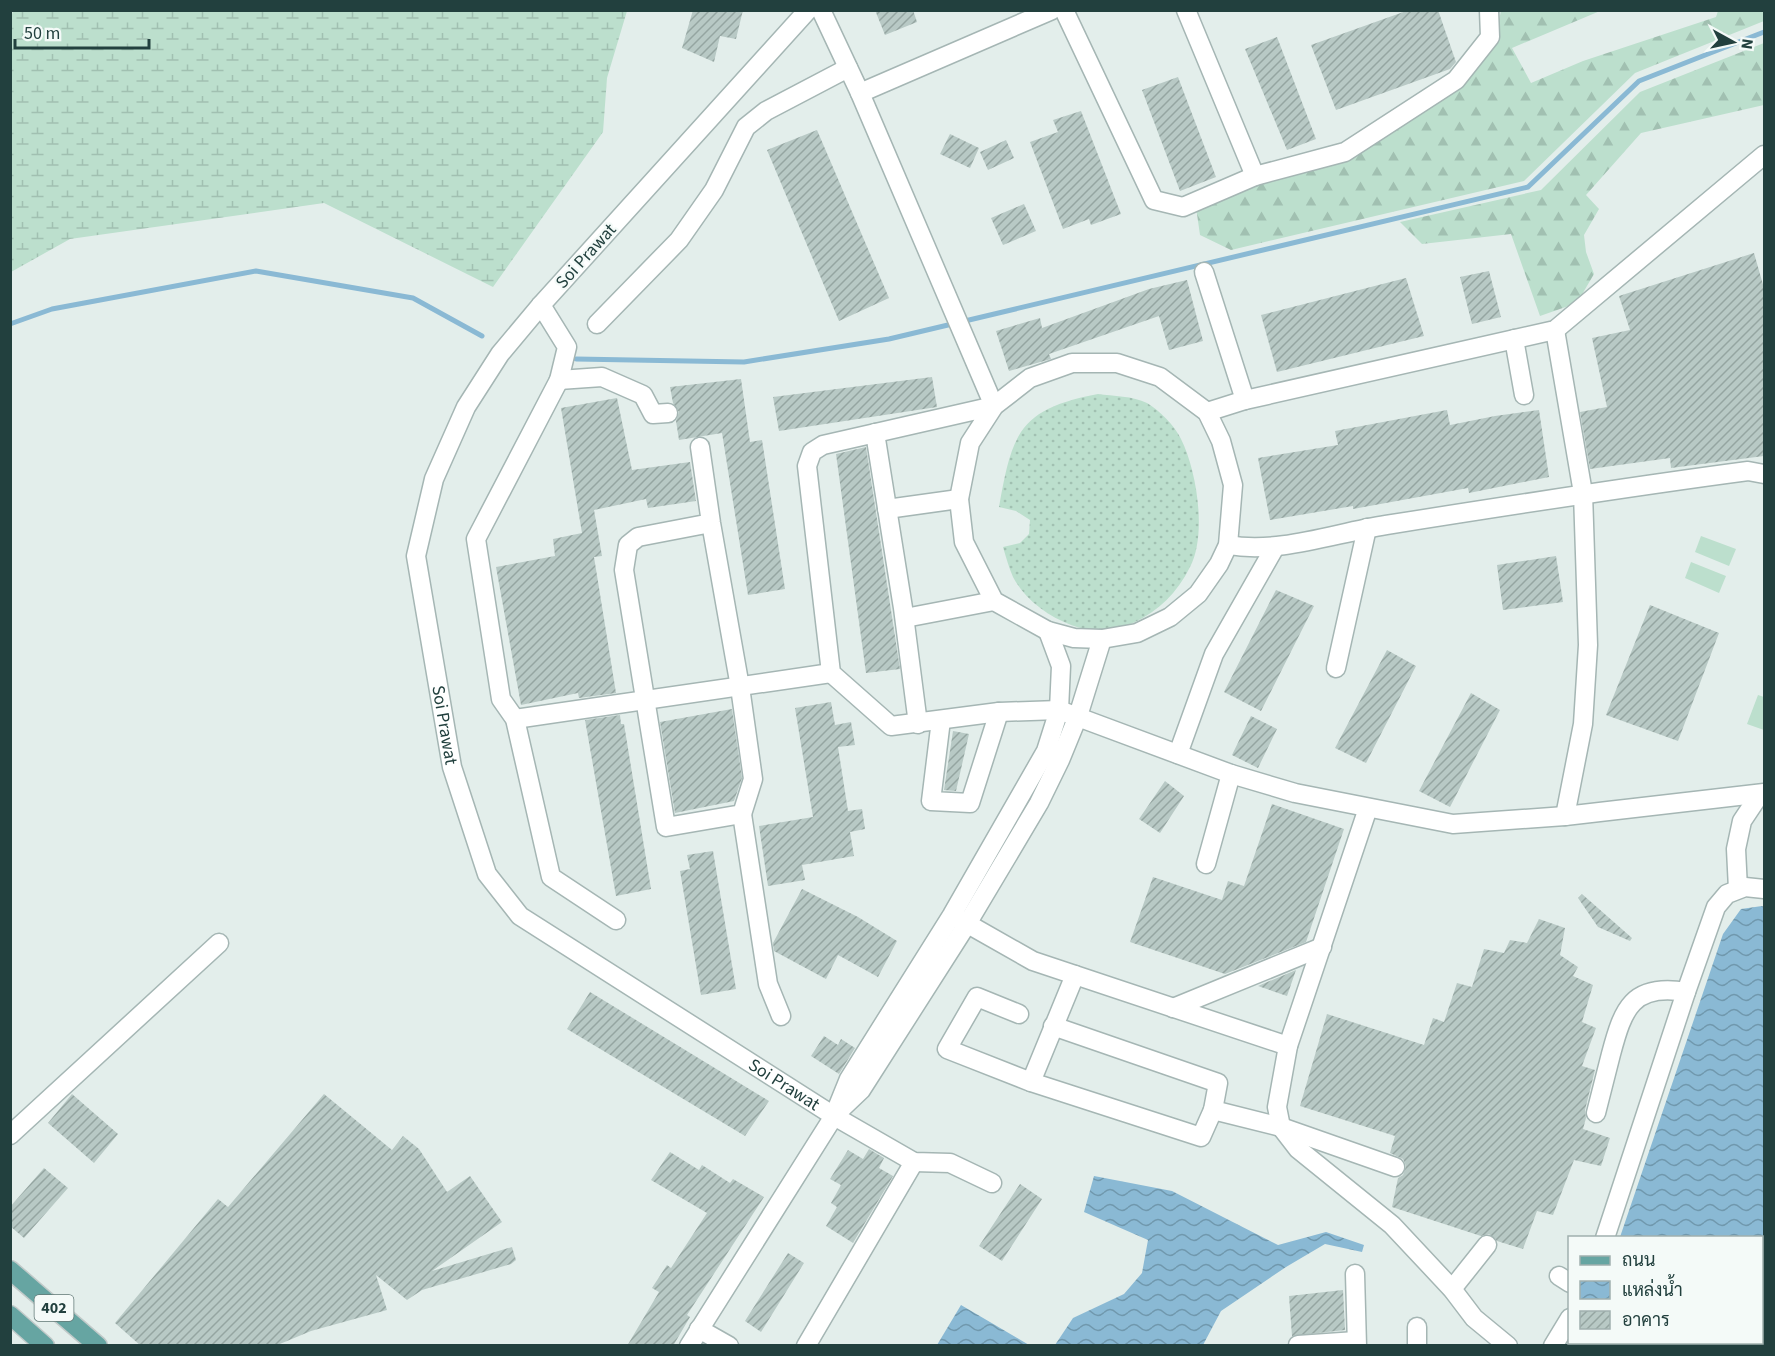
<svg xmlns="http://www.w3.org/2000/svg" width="1775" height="1356" font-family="'Source Sans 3',Sarabun,sans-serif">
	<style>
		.grass { fill: url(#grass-dots) }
		.forest { fill: url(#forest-firs) }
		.wetland { fill: url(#wetland-marsh) }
		.green { fill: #bcdfcd }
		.water { fill: url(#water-waves) }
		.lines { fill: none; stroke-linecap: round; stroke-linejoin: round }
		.stream { stroke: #8ab9d4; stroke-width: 5 }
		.building { fill: url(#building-hatch) }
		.minor-casing { stroke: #a5b6b4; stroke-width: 21 }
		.major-casing { stroke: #c1cac9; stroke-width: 21 }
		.minor { stroke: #fff; stroke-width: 18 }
		.major { stroke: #66a5a2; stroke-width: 18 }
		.labels { text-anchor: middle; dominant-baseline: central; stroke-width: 4.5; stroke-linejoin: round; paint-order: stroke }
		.shield { fill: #f4faf8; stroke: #617876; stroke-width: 1.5 }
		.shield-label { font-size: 16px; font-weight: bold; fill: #22403e }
		.street-label { font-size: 18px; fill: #22403e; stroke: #f4faf8 }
	</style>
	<defs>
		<pattern id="grass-dots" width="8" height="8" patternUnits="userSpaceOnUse" patternTransform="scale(1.5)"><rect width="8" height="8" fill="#bcdfcd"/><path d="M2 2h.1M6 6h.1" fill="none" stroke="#a1c0b1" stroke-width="1.8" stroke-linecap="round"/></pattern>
		<pattern id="forest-firs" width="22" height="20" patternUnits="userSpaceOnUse" patternTransform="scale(1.5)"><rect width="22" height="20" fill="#bcdfcd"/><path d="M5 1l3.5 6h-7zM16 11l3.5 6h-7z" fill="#a1c0b1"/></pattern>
		<pattern id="wetland-marsh" width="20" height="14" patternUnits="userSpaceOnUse" patternTransform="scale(1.5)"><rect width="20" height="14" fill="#bcdfcd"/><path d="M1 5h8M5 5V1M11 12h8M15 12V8" fill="none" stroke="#a1c0b1"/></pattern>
		<pattern id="water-waves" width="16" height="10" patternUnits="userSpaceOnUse" patternTransform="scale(1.5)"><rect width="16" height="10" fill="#8ab9d4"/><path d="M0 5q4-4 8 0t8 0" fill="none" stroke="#7098ad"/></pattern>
		<pattern id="building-hatch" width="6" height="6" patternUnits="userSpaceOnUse" patternTransform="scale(1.5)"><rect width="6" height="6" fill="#b8c9c5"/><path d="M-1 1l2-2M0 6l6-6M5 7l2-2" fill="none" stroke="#95a5a1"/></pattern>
	</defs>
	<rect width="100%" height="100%" fill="#e3eeeb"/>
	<path class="grass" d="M1098 394C1113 396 1133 396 1147 403 1160 411 1174 425 1181 439 1197 471 1207 535 1190 567 1177 593 1159 611 1133 623 1113 631 1091 633 1071 625 1048 616 1025 600 1013 577 1009 568 1006 557 1003 547L1020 543 1029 534 1030 520 1016 511 999 507C1012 433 1019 409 1098 394Z"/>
	<path class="forest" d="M1501 11H1600L1512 48 1531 83 1583 61 1716 17 1718 11H1764V21L1635 73 1524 181 1231 250 1200 235 1196 207 1262 181 1351 157 1460 88 1494 42Z
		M1764 43V105L1641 133 1586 195 1599 209 1584 235 1586 252 1594 274 1577 303 1540 316 1511 234 1422 244 1400 222 1541 190 1640 92Z"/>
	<path class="wetland" d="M13 11V10L627 11 607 78 603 132 493 287 324 203 70 239 11 272 10 21Z"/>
	<path class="green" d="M1701 536 1736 549 1729 566 1695 552Z
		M1691 562 1726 576 1719 593 1685 578Z
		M1758 695 1764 697V730L1747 724Z"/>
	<path class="water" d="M1762 906 1764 907V1345H1618L1616 1343 1762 1342V1238L1620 1237 1723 934 1741 909Z
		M1094 1176 1172 1191 1278 1245 1326 1232 1364 1245 1362 1252 1325 1244 1286 1267 1221 1311 1203 1345H1055L1073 1318 1124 1294 1142 1273 1148 1240 1084 1212Z
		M961 1305 1029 1345H937Z"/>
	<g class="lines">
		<path class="stream" d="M10 324 52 309 256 271 413 298 482 336
			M576 359 744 362 889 339 1528 187 1639 81 1764 32"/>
	</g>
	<path class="building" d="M693 10H743L736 39 720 36 714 62 682 48Z
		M875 10H913L917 22 885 35Z
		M1409 10H1438L1456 62 1450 69 1336 110 1311 45Z
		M1277 37 1316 139 1287 150 1245 49Z
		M1178 77 1216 177 1180 191 1142 90Z
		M1081 111 1121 214 1091 225 1089 219 1063 229 1030 142 1058 132 1053 120Z
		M817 130 889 298 839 321 767 150Z
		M950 134 979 148 970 168 940 154Z
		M1006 140 1014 158 988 170 980 152Z
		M1024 204 1036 231 1003 245 991 218Z
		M1754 253 1764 288V456L1671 468 1670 458 1590 469 1580 412 1607 407 1592 338 1630 330 1619 296Z
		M1489 271 1501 317 1472 324 1460 277Z
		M1406 278 1424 336 1277 372 1261 315Z
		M1187 280 1203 341 1169 350 1159 316 1049 354 1051 359 1009 371 996 331 1040 318 1042 328 1149 289Z
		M932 377 937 407 779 431 773 397Z
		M741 379 750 442 762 440 785 589 748 595 722 433 679 440 676 421 679 412 673 403 670 387Z
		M617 398 632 470 690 462 696 501 648 508 646 499 594 510 602 556 594 557 616 693 579 698 578 693 521 705 496 567 555 556 553 539 582 533 561 408Z
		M1447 410 1450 425 1495 416 1539 410 1549 477 1469 493 1468 488 1353 509V506L1270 520 1258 458 1338 445 1335 431Z
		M866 447 900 669 866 673 836 454Z
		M1556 556 1563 602 1503 610 1497 565Z
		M1276 590 1314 606 1261 711 1224 692Z
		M1650 605 1719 633 1678 741 1606 715Z
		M1387 650 1416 666 1366 763 1335 748Z
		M1471 693 1500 710 1450 807 1419 791Z
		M831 702 835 725 851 722 855 745 838 747 848 811 862 809 865 829 850 832 854 856 802 865 805 880 768 886 759 826 813 817 795 708Z
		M732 709 742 778 734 801 675 813 660 722Z
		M620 715 621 724H624L651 889 616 896 585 720Z
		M1251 716 1277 729 1258 768 1232 755Z
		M953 731 969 734 956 791 944 790Z
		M1165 781 1184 796 1160 833 1139 819Z
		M1272 804 1344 829 1306 942 1225 974 1130 942 1153 877 1222 900 1228 881 1244 886Z
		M713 851 736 989 701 995 680 871 690 869 687 855Z
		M802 889 858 917 897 941 878 977 838 955 826 979 774 951 773 943Z
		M1582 894 1632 938 1630 941 1598 927 1578 898Z
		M1539 919 1565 928 1560 955 1578 967 1573 976 1593 985 1582 1022 1596 1028 1582 1066 1595 1070 1585 1110 1586 1118 1583 1129 1610 1138 1601 1166 1574 1160 1553 1215 1537 1211 1523 1249 1497 1241 1489 1234 1481 1236 1392 1207 1398 1178 1403 1175 1406 1166 1403 1159 1390 1153 1395 1136 1300 1106 1327 1014 1424 1045 1433 1018 1444 1022 1457 983 1472 987 1484 949 1504 953 1510 940 1527 943Z
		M1296 970 1287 996 1258 986Z
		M590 992 769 1101 745 1136 567 1029Z
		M824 1036 838 1045 841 1039 855 1048 839 1074 811 1056Z
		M72 1094 118 1134 94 1163 48 1123Z
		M324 1094 392 1150 403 1136 419 1149 447 1192 470 1176 502 1222 432 1271 512 1247 516 1260 511 1264 422 1290 407 1300 376 1275 387 1310 311 1331 275 1346H141L115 1323 218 1199 228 1207Z
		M869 1149 884 1158 879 1168 893 1176 853 1243 826 1226 837 1207 831 1203 841 1185 830 1179 848 1150 863 1159Z
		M670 1152 699 1170 702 1165 730 1183 733 1179 764 1197 687 1315 690 1317 673 1346H627L659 1292 652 1288 667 1265 671 1268 707 1213 651 1180Z
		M44 1168 68 1188 24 1238 10 1226V1207Z
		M1020 1184 1042 1199 1002 1261 979 1246Z
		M788 1253 804 1263 761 1332 745 1321Z
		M1343 1290 1345 1330 1292 1336 1289 1296Z"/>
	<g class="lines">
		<defs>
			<g id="minor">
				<path id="s1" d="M808 10 541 305 500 354 466 407 434 479 416 556 452 767 487 874 520 916 834 1116 914 1162 950 1163 992 1183"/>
				<path d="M821 10 860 93 994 406"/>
				<path d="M1064 10 1154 200 1183 207 1255 176 1345 152 1456 80 1490 37 1489 10"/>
				<path d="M1186 10 1255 176"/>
				<path d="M860 93 1052 10"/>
				<path d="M1204 272 1245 400"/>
				<path d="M541 305 567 347 559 380 476 539 501 699 515 719 551 877 616 920"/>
				<path d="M597 324 679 240 714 190 746 127 766 111 848 68"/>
				<path d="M1555 330 1583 493 1588 645 1583 724 1565 816"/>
				<path d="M1514 339 1524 395"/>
				<path d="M559 380 602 377 643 395 653 414 668 413"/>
				<path d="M994 406 970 443 959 499 964 542 994 601 1048 631 1074 638 1102 639 1137 633 1170 617 1198 594 1219 564 1228 545 1233 485 1221 441 1207 412 1160 377 1117 363H1072L1030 378 994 406 823 445 812 452 807 466 831 673 891 726 999 712 1059 710 1231 774 1295 793 1453 824 1565 816 1764 793"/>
				<path d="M1207 412 1245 400 1555 330 1764 155"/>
				<path d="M875 433 903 608 918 724"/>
				<path d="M700 447 711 523 740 687 753 779 742 814 666 827 624 570 628 545 638 537 711 523"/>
				<path d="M887 509 959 499"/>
				<path d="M1228 545C1280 554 1334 533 1386 525 1506 506 1627 487 1748 471L1764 474"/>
				<path d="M905 618 994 601"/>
				<path d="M1336 668 1367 528"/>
				<path d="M515 719 831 673"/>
				<path d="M941 720 931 801 970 803 999 712"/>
				<path d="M1178 754 1214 654 1275 547"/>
				<path d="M1368 808 1288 1046 1277 1107 1281 1127 1298 1149 1392 1225 1452 1289 1474 1318 1508 1346"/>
				<path d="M742 814 768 984 781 1016"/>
				<path d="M1206 864 1231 774"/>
				<path d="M1738 889 1736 849 1742 821 1760 794"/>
				<path d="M959 919 1033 961 1288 1046"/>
				<path d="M1173 1008 1322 947"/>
				<path d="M1019 1014 977 997 947 1049 1031 1082 1201 1137 1213 1110 1281 1127 1395 1167"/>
				<path d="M1053 1026 1218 1083 1213 1110"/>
				<path d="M1031 1082 1075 975"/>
				<path d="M840 1110 861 1090 967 924 1039 803 1060 760 1078 716 1102 639"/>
				<path d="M1596 1113C1601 1093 1606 1074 1611 1054 1623 1009 1632 983 1686 992"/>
				<path d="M10 1135 219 943"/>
				<path d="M1605 1238 1686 992 1716 907 1727 894 1745 887 1764 889"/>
				<path d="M1355 1274 1357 1346"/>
				<path d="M1559 1276 1570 1283"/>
				<path d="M1452 1289 1487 1245"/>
				<path d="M1417 1327V1346"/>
				<path d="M699 1329 729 1346"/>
				<path d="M1298 1345 1356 1341"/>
				<path d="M689 1346 834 1116 849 1079 952 915 1046 751 1059 710 1061 666 1048 631"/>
				<path d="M806 1346 914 1162"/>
				<path d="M1553 1346 1570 1318"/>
			</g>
			<path id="major" d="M10 1270 98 1346
				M10 1315 45 1346"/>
		</defs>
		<use href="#minor" class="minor-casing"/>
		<use href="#major" class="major-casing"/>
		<use href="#minor" class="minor"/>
		<use href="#major" class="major"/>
	</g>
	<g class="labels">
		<rect class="shield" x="34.5" y="1295" width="39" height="26" rx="4.5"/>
		<g class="shield-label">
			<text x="54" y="1308">402</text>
		</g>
		<g class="street-label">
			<text transform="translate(586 256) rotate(-48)">Soi Prawat</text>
			<text stroke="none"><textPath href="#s1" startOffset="854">Soi Prawat</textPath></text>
			<text stroke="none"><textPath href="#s1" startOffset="1376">Soi Prawat</textPath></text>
		</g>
	</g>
	<rect width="1775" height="1356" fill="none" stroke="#22403e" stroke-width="24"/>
	<rect x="1568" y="1236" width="195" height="108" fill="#f4faf8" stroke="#a0b0ae" stroke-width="1.5"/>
	<rect x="1580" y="1256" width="30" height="9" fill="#66a5a2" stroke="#a0b0ae" stroke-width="1.5"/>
	<text x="1622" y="1266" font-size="18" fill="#22403e">ถนน</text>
	<rect x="1580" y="1281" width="30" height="18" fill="url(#water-waves)" stroke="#a0b0ae" stroke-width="1.5"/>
	<text x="1622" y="1296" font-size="18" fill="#22403e">แหล่งน้ำ</text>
	<rect x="1580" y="1311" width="30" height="18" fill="url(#building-hatch)" stroke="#a0b0ae" stroke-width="1.5"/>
	<text x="1622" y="1326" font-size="18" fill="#22403e">อาคาร</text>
	<g transform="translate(1733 42) rotate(98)" stroke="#f4faf8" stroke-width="4.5" paint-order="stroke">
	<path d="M0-4.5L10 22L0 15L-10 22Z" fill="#22403e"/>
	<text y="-9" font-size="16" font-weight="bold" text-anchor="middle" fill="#22403e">N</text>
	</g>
	<path d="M15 39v9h134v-9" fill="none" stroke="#22403e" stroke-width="3"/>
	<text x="24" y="39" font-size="18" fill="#22403e" stroke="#f4faf8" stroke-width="4.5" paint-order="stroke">50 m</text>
</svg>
